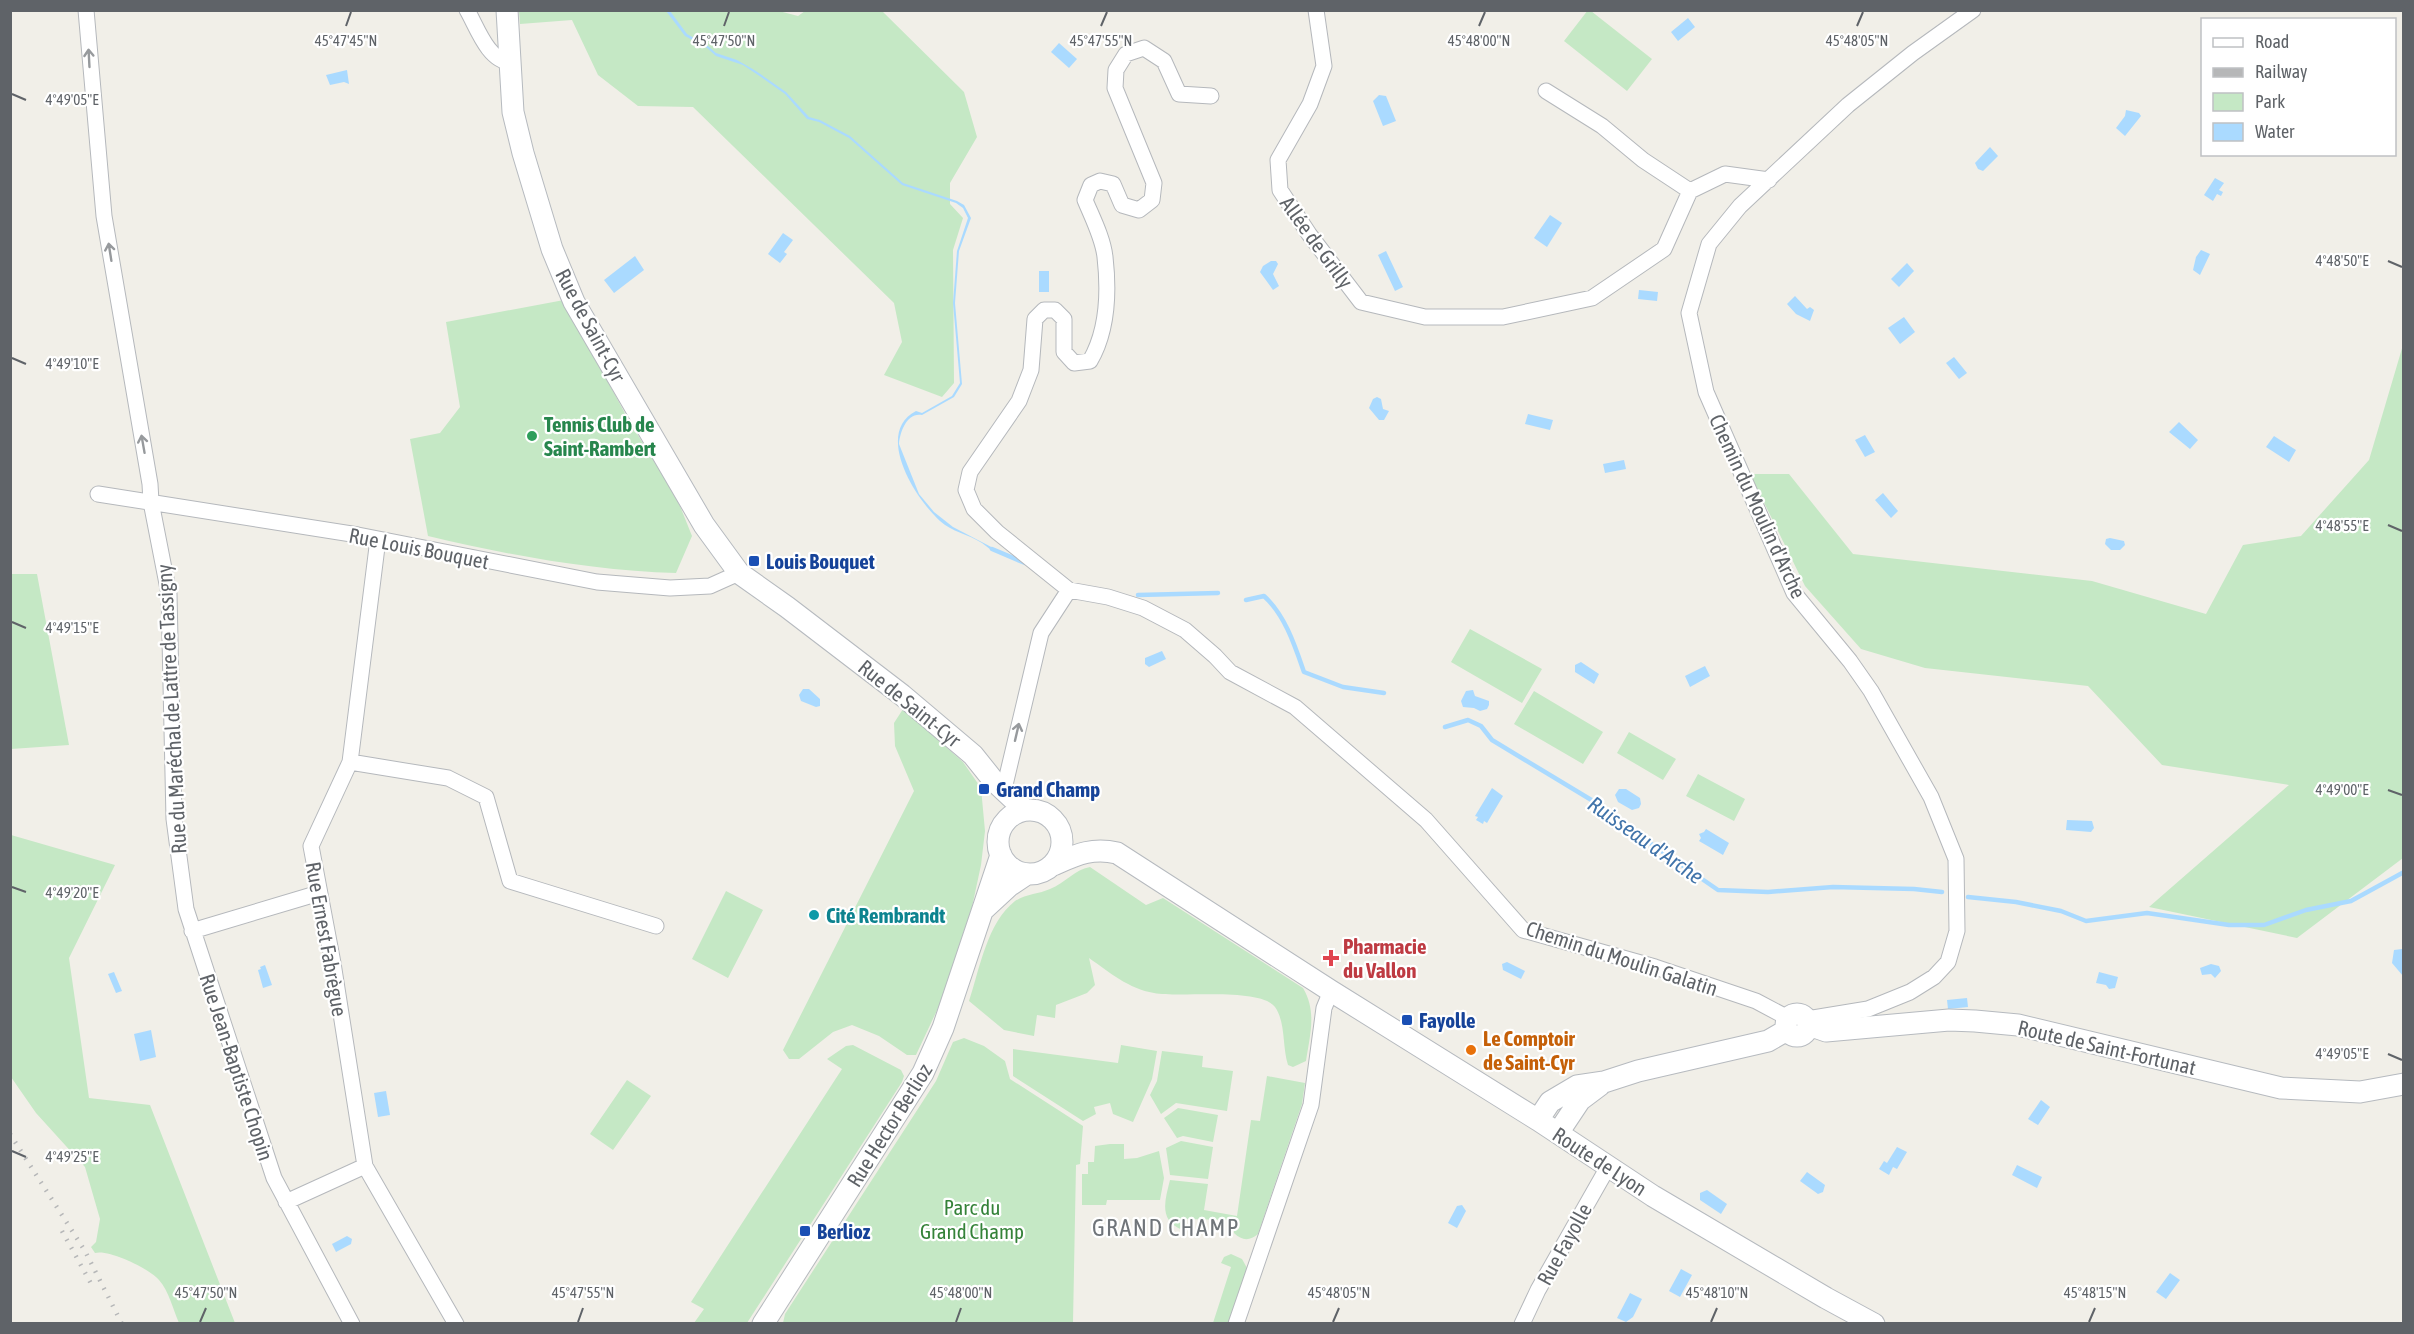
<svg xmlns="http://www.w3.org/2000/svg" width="2414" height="1334" font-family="'Asap Condensed',sans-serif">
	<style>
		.green { fill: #c5e8c5 }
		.water { fill: #aadaff }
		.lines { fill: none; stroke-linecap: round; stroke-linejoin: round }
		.stream { stroke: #aadaff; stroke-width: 4.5 }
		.street-casing { stroke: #b5b8bc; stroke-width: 17 }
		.secondary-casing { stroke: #b6babf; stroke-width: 23 }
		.street { stroke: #fff; stroke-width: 15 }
		.secondary { stroke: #fff; stroke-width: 21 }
		.rail { stroke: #b6b7b8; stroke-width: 4.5; stroke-dasharray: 1.5 8; stroke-linecap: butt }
		.oneway { stroke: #979a9d }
		.ticks { fill: none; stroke: #5f6368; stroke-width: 2 }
		.leisure-dot { fill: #2e9e5b; stroke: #fff; stroke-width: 2 }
		.transit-dot { fill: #1a4fb4; stroke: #fff; stroke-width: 2 }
		.culture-dot { fill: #0f9aa8; stroke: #fff; stroke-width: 2 }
		.health-dot { fill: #e0444e; stroke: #fff; stroke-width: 2 }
		.food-dot { fill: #e8710a; stroke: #fff; stroke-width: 2 }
		.labels { text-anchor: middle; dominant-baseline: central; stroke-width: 4.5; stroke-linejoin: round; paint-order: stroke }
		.street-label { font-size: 21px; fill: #5f6368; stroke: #fff }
		.leisure-label { font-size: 21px; font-weight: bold; fill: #27864d; stroke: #fff; text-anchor: start }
		.transit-label { font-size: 21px; font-weight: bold; fill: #164399; stroke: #fff; text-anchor: start }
		.culture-label { font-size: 21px; font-weight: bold; fill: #0d838f; stroke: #fff; text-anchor: start }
		.health-label { font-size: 21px; font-weight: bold; fill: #be3a42; stroke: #fff; text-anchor: start }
		.food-label { font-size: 21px; font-weight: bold; fill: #c56008; stroke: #fff; text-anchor: start }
		.park-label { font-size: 21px; fill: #348238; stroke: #fff }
		.water-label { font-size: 22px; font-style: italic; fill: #4174aa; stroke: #fff }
		.quarter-label { font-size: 24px; letter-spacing: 1.5px; fill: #70757a; stroke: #fff }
		.ticks-label { font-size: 15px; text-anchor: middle; fill: #5f6368; stroke: #fff; stroke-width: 4.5; stroke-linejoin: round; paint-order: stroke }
	</style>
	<rect width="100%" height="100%" fill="#f1efe8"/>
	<path class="green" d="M775 10 798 16 805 11H882L964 92 977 137 950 183V204L963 218 953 250 954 383 942 397 884 375 902 342 894 303 693 107 638 106 598 75 572 20 520 24 519 11Z
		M1588 10 1591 11 1652 59 1627 91 1564 41Z
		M564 300 628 419 665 479 680 506 692 536 676 573C595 571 507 555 428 536L410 439 440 433 460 407 446 322Z
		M2403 345V858L2297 938 2149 907 2289 785 2162 765 2088 686 1925 668 1861 649 1805 586 1750 474H1789L1853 554 2092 581 2206 614 2243 545 2301 536 2369 460Z
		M11 574H37L69 745 11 749Z
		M1470 629 1542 669 1522 703 1451 662Z
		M1534 691 1603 732 1583 764 1514 724Z
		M903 709 963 762 981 788 985 831 981 865 972 907 939 1006 916 1055H907L879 1036 852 1025 833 1032 799 1059H789L783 1050 914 791 895 746 894 723Z
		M1629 732 1676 759 1663 780 1617 753Z
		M1698 774 1745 799 1734 821 1686 796Z
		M11 835 115 865 69 958 89 1098 150 1105 235 1323H179C173 1310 169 1291 159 1280 150 1269 109 1249 95 1253L91 1247 96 1242 100 1219 85 1167 36 1113 11 1077Z
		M1090 867 1146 905 1163 898 1303 988C1317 1012 1310 1034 1306 1061L1293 1067 1288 1065C1282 1046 1286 1023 1275 1007 1260 987 1179 998 1154 993 1129 989 1109 972 1089 958L1095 985 1087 993 1056 1005 1055 1018 1037 1015 1034 1036 1004 1030 969 1001C980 968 987 923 1015 901 1026 894 1039 894 1050 889 1065 883 1074 870 1090 867Z
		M726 891 763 910 728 978 692 959Z
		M964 1038 984 1046 1005 1061 1010 1079 1083 1126 1080 1164 1076 1165 1073 1323H783L785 1314 936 1081 953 1042Z
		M853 1045 901 1070 904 1076 902 1082 747 1323H694L704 1309 691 1302 842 1069 827 1059 846 1046Z
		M1121 1045 1157 1051 1152 1079 1133 1122 1113 1114 1110 1103 1094 1107 1096 1114 1083 1121 1013 1076V1049L1118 1063Z
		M1162 1051 1203 1056 1202 1067 1233 1071 1227 1111 1176 1103 1161 1114 1150 1095 1157 1081Z
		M1267 1076 1305 1083 1302 1104 1258 1234C1250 1241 1242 1241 1234 1233L1233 1220 1183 1219V1230C1158 1221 1165 1200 1170 1180L1208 1184 1204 1210 1237 1216 1251 1120 1260 1121Z
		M627 1080 651 1096 613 1150 590 1134Z
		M1178 1108 1218 1115 1213 1142 1183 1136 1177 1138 1164 1118Z
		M1181 1141 1213 1147 1208 1179 1170 1175 1166 1148Z
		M1110 1144H1124V1159L1137 1158 1159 1151 1164 1178 1160 1200H1107L1106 1205H1082V1174H1088V1162H1094L1095 1146Z
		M1231 1254 1242 1259 1247 1268 1228 1323H1213L1231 1267 1221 1263 1224 1257Z"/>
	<path class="water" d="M666 11H670L687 34 708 46 716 53 737 60 756 71 786 92 809 117 820 120 850 136 903 183 957 201 964 205 971 218 959 251 955 303 962 384 954 397 922 415C907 412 900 432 899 444L919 494 934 512 953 527 997 550V553C991 550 987 547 982 543 968 534 952 532 940 521 915 498 874 433 916 411L922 413 952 396 960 383 953 303 957 251 968 218 963 208 956 203 902 185 849 138 819 122 807 119 785 94 761 77 743 65 716 56 707 48 685 36Z
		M1688 18 1695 27 1678 41 1671 32Z
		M1059 43 1077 59 1069 68 1051 52Z
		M347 70 349 84 344 82 330 85 326 75Z
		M1379 95 1386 96 1396 121 1383 126 1373 101Z
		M2126 110 2139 113 2141 116 2125 136 2116 128 2125 116Z
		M1990 147 1998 156 1983 171 1978 169 1975 163Z
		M2215 178 2224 183 2219 190 2223 192 2221 196 2217 194 2213 201 2204 195Z
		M1550 215 1562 223 1547 247 1534 238Z
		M783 233 793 240 784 252 787 254 780 263 768 254Z
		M2201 250 2210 254 2200 275 2193 270 2196 257Z
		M1386 251 1403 287 1395 291 1378 255Z
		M635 256 644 270 614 293 604 280Z
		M1271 261H1276L1278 264 1273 274 1279 286 1273 290 1260 272 1263 266Z
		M1907 263 1914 271 1899 287 1891 279Z
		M1039 271H1049V292H1039Z
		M1639 290 1658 292 1657 301 1638 299Z
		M1795 296 1807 309 1810 307 1814 310 1810 321 1796 314 1787 304Z
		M1904 317 1915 332 1900 344 1888 328Z
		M1954 357 1967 373 1959 379 1946 363Z
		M1377 397 1381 399 1383 409 1389 411 1384 420H1379L1369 408 1373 399Z
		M1528 414 1553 420 1550 430 1525 424Z
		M2179 422 2198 440 2190 449 2169 432Z
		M1865 435 1875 452 1865 457 1855 440Z
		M2274 436 2296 450 2289 462 2266 447Z
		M1624 460 1626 469 1605 473 1603 464Z
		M1883 493 1898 511 1891 518 1875 500Z
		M2110 538 2124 541 2125 545 2120 550H2111L2105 544 2106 539Z
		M1162 651 1166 659 1149 667 1145 664V658Z
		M1581 662 1599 674 1594 684 1575 672V665Z
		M1705 666 1710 676 1690 687 1685 676Z
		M803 689H809L820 699V706L816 707 801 701 799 695Z
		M1473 690 1475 696 1489 701V705L1487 709 1480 711 1474 708 1463 707 1461 701 1466 691Z
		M1492 788 1503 796 1487 823 1484 821 1483 824 1476 820 1478 817 1475 816Z
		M1619 789H1626L1640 798 1641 804 1639 808 1632 810 1618 802 1615 795Z
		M2067 820 2092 821 2094 828 2091 832 2066 830Z
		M1706 829 1729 843 1723 855 1699 841 1701 838 1699 834 1704 832Z
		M2402 949 2403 951V976L2392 963 2394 950Z
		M1507 962 1525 971 1521 979 1503 970 1502 964Z
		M2211 964 2219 966 2221 971 2215 978 2211 974 2202 975 2200 968Z
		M265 965 272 985 263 988 258 970 261 969 260 967Z
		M114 972 122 991 116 993 108 974Z
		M2099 972 2118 977 2115 988 2109 989 2106 985 2096 983Z
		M1967 998 1968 1007 1948 1009 1947 1000Z
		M151 1030 156 1057 140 1061 134 1034Z
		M386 1091 390 1115 378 1117 374 1093Z
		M2041 1100 2050 1107 2038 1125 2028 1119Z
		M1897 1147 1907 1152 1897 1169 1893 1167 1889 1175 1879 1169 1884 1161 1887 1163Z
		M2017 1165 2042 1177 2037 1188 2012 1175Z
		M1807 1172 1825 1185 1823 1192 1818 1194 1800 1181Z
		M1707 1190 1727 1204 1721 1214 1700 1200V1193Z
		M1462 1205 1466 1211 1457 1228 1448 1223 1457 1206Z
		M347 1236 352 1239 351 1244 336 1252 332 1244Z
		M1681 1269 1692 1275 1680 1297 1669 1291Z
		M2170 1273 2180 1280 2166 1299 2156 1292Z
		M1630 1293 1642 1299 1633 1317 1626 1322 1617 1318Z"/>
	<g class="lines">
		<path class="stream" d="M992 549 1025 563
			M1138 595 1218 593
			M1246 600 1264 596C1285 615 1295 646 1304 672L1343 687 1384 693
			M1445 727 1468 720 1481 726 1492 740 1603 807 1631 830 1718 890 1768 892 1833 887 1914 889 1942 892
			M1968 897 2016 902 2061 911 2086 921 2147 913 2229 925H2264L2306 910 2351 901 2404 872"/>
		<defs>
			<path id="street" d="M86 10 104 216 150 484 151 502 169 594 174 819 186 909 274 1178 352 1324
				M467 10C477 27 488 61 510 62
				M1316 10 1324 66 1310 104 1278 160 1280 190 1309 234 1361 302 1425 317H1503L1592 298 1664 249 1690 191 1725 174 1769 180
				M1546 91 1602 126 1643 160 1690 191
				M1211 96 1179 94 1164 61 1144 48 1126 54 1116 70 1115 88 1154 183 1152 200 1139 210 1122 205 1113 184 1100 181 1091 185 1085 200C1092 217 1103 238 1105 257 1109 292 1108 330 1090 361L1074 363 1064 352V319L1055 310H1044L1035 319 1031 370 1019 401 970 472 966 490 974 509 997 532 1069 590 1108 597 1143 608 1185 630 1215 656 1230 672 1295 707 1426 820 1523 930 1655 967 1756 1001 1788 1018
				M98 494 358 535 597 582 670 588 710 586 739 573
				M378 539 350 762 311 846 333 963 365 1166 456 1324
				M350 762 448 778 486 797 510 881 656 926
				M1004 789 1041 633 1069 590
				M192 931 319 893
				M1807 1019 1868 1009 1910 992 1934 977 1948 962 1957 931 1956 859 1931 797 1871 691 1850 661 1794 593 1706 392 1689 313 1709 244 1740 206 1848 105 1913 53 1973 10
				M286 1202 365 1166
				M1236 1324 1311 1105 1324 1008 1331 991
				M1522 1324 1538 1290 1608 1167"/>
			<path id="secondary" d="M507 10 513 112 523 153 552 249 574 302 704 525 739 573 787 607 902 695 973 755 993 780 1025 810
				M998 842a32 32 0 1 1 64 0a32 32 0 1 1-64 0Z
				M1053 865C1076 855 1092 847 1117 853L1331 991 1538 1120 1653 1196 1826 1298 1874 1324
				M983 910 1009 886 1027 874
				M1786 1025a11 11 0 1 1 22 0a11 11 0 1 1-22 0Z
				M1809 1025 1826 1031 1949 1020 1975 1021 2018 1025 2281 1088 2360 1092 2404 1084
				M1538 1120 1550 1102 1577 1086 1604 1082 1638 1071 1768 1041 1787 1030
				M1558 1133 1580 1100 1600 1085
				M763 1324 923 1073 943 1028 1001 855"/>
		</defs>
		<use href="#street" class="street-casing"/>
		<use href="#secondary" class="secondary-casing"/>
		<use href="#street" class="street"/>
		<use href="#secondary" class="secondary"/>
		<path class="rail" d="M10 1134 85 1251 122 1324
			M62 1231 94 1289"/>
	</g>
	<defs><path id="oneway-shaft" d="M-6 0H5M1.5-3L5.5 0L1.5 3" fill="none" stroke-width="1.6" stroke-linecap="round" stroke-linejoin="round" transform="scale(1.5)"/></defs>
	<g class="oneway">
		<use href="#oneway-shaft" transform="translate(89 58) rotate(-93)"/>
		<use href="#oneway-shaft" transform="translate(110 252) rotate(-99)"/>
		<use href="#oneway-shaft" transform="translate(143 444) rotate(-100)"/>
		<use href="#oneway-shaft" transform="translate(1017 732) rotate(-77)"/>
	</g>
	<path class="ticks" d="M346 26 351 12M724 26 729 12M1101 26 1107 12M1479 26 1485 12M1857 26 1863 12M12 94 26 100M2388 261 2402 267M12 358 26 364M2388 525 2402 531M12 622 26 628M2388 790 2402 795M12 887 26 892M2388 1054 2402 1060M12 1151 26 1157M200 1322 206 1308M578 1322 583 1308M956 1322 961 1308M1333 1322 1339 1308M1711 1322 1717 1308M2089 1322 2095 1308"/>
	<circle class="leisure-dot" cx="532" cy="436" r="6"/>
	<g class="transit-dot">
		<rect x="748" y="555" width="12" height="12" rx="3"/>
		<rect x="978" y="783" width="12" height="12" rx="3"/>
		<rect x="1401" y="1014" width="12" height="12" rx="3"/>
		<rect x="799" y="1225" width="12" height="12" rx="3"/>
	</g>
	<circle class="culture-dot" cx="814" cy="915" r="6"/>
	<path class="health-dot" d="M1328 949h6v6h6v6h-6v6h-6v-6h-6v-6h6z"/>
	<circle class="food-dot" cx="1471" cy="1050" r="6"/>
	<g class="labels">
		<g class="street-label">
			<text transform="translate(1317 242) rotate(54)">Allée de Grilly</text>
			<text transform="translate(591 325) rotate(62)">Rue de Saint-Cyr</text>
			<text transform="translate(1758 506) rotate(65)">Chemin du Moulin d'Arche</text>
			<text transform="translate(419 548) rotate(11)">Rue Louis Bouquet</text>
			<text transform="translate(910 703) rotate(39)">Rue de Saint-Cyr</text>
			<text transform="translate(171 709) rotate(-93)">Rue du Maréchal de Lattre de Tassigny</text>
			<text transform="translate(327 939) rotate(80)">Rue Ernest Fabrègue</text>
			<text transform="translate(1622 958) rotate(18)">Chemin du Moulin Galatin</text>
			<text transform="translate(2107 1047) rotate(13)">Route de Saint-Fortunat</text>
			<text transform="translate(237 1067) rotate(72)">Rue Jean-Baptiste Chopin</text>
			<text transform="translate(889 1125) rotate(-58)">Rue Hector Berlioz</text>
			<text transform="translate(1600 1161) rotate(33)">Route de Lyon</text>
			<text transform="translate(1564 1244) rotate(-61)">Rue Fayolle</text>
		</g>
		<g class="leisure-label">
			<text x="544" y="424">Tennis Club de<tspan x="544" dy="24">Saint-Rambert</tspan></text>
		</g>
		<g class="transit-label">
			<text x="766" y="561">Louis Bouquet</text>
			<text x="996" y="789">Grand Champ</text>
			<text x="1419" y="1020">Fayolle</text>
			<text x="817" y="1231">Berlioz</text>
		</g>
		<g class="culture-label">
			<text x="826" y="915">Cité Rembrandt</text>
		</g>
		<g class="health-label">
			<text x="1343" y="946">Pharmacie<tspan x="1343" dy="24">du Vallon</tspan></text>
		</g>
		<g class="food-label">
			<text x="1483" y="1038">Le Comptoir<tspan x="1483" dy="24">de Saint-Cyr</tspan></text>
		</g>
		<g class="park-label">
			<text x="972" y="1207">Parc du<tspan x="972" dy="24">Grand Champ</tspan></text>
		</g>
		<g class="water-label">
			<text transform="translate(1646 840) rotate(35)">Ruisseau d'Arche</text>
		</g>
		<g class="quarter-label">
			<text x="1166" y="1227">GRAND CHAMP</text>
		</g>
	</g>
	<g class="ticks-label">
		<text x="346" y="46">45°47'45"N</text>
		<text x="724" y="46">45°47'50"N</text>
		<text x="1101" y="46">45°47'55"N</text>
		<text x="1479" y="46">45°48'00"N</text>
		<text x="1857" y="46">45°48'05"N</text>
		<text x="72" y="105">4°49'05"E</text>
		<text x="2342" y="266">4°48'50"E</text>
		<text x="72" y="369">4°49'10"E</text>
		<text x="2342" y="531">4°48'55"E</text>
		<text x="72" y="633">4°49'15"E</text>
		<text x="2342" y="795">4°49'00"E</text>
		<text x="72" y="898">4°49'20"E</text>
		<text x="2342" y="1059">4°49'05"E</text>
		<text x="72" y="1162">4°49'25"E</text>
		<text x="206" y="1298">45°47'50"N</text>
		<text x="583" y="1298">45°47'55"N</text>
		<text x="961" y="1298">45°48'00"N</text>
		<text x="1339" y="1298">45°48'05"N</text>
		<text x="1717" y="1298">45°48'10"N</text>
		<text x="2095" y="1298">45°48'15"N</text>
	</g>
	<rect width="2414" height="1334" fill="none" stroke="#5f6368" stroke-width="24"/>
	<rect x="2201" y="18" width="195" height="138" fill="#ffffff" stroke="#bfc1c3" stroke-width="1.5"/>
	<rect x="2213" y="38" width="30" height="9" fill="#ffffff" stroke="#bfc1c3" stroke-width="1.5"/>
	<text x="2255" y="48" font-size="18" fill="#5f6368">Road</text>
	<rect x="2213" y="68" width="30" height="9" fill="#b6b7b8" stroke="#bfc1c3" stroke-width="1.5"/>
	<text x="2255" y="78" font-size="18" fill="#5f6368">Railway</text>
	<rect x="2213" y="93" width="30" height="18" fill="#c5e8c5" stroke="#bfc1c3" stroke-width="1.5"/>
	<text x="2255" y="108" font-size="18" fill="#5f6368">Park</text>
	<rect x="2213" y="123" width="30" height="18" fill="#aadaff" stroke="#bfc1c3" stroke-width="1.5"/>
	<text x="2255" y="138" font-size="18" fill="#5f6368">Water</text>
</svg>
